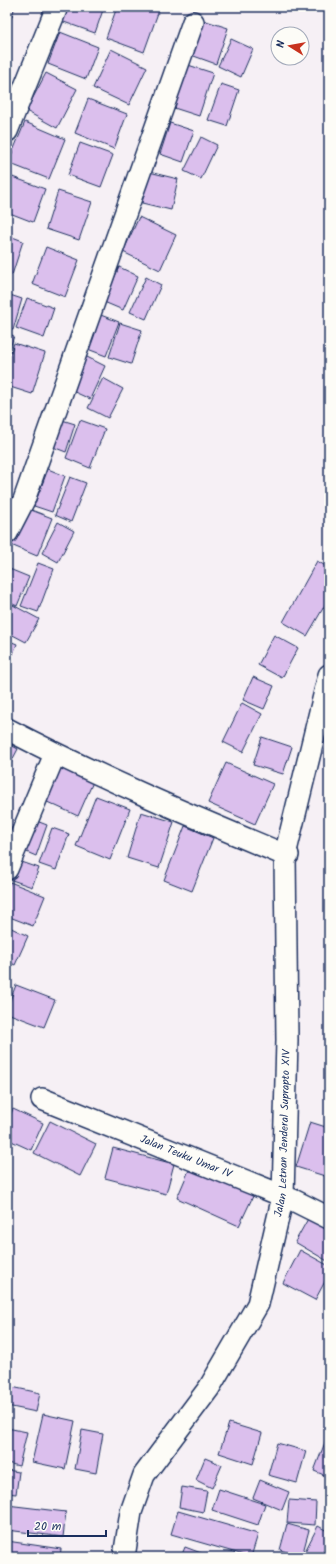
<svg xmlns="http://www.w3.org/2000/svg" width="336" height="1564" font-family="Kalam,sans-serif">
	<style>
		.building { fill: #dbbfed; stroke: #1b2f5e }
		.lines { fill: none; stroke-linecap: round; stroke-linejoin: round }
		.street-casing { stroke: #1b2f5e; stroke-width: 24 }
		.street { stroke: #fdfcf7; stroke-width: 21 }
		.labels { text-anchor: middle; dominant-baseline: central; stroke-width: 3; stroke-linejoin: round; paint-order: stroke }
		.street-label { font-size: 11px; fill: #1b2f5e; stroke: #fdfcf7 }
	</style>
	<rect width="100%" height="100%" fill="#f6f0f5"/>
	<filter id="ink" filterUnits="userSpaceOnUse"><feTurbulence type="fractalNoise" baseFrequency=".025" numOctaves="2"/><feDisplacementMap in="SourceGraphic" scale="8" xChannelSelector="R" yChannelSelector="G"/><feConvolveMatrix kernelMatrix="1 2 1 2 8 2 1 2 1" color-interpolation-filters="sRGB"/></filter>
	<g filter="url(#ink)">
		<path class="building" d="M7 7H15L7 29Z
			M66 7H104L95 33 61 21Z
			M117 7H151L159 10 144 52 106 38Z
			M203 20 228 28 216 64 191 55Z
			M60 32 98 47 86 79 48 64Z
			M231 39 253 49 241 77 218 66Z
			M111 49 147 67 129 105 93 88Z
			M185 64 213 73 199 116 171 107Z
			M46 73 77 89 57 128 26 111Z
			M221 84 239 90 227 126 208 120Z
			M88 99 127 114 114 149 75 133Z
			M25 122 65 139 49 179 8 163Z
			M170 123 194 131 183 162 160 154Z
			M201 137 217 145 201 179 184 171Z
			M80 143 113 155 101 187 68 175Z
			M149 172 178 179 171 210 142 203Z
			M7 175 45 189 33 222 7 212Z
			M58 191 92 202 79 240 46 229Z
			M139 217 176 235 160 270 123 252Z
			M7 235 23 241 12 275 7 273Z
			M46 247 79 260 65 297 32 284Z
			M119 267 138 276 123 310 104 302Z
			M146 277 161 285 146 319 130 312Z
			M7 294 22 299 13 330 7 328Z
			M27 298 54 308 44 338 16 328Z
			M98 314 119 322 106 356 85 348Z
			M120 323 142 330 131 364 109 357Z
			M7 333 14 336 7 356Z
			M14 343 45 353 32 394 7 386V364Z
			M85 356 105 366 90 399 70 390Z
			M103 378 123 389 108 418 88 408Z
			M62 420 75 424 66 452 53 447Z
			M80 420 105 429 90 468 66 458Z
			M48 469 65 476 52 512 34 506Z
			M70 477 86 483 71 522 55 515Z
			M26 508 52 518 37 556 11 545Z
			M58 522 74 531 58 562 42 553Z
			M317 561 329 568V598L307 636 283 622Z
			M38 563 54 569 38 612 21 606Z
			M7 568 29 577 17 606 7 601Z
			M11 604 39 619 26 642 7 632V613Z
			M274 635 298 648 282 678 258 665Z
			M7 640 17 644 10 661 7 660Z
			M253 677 274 686 264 709 243 700Z
			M242 703 262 714 243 752 223 742Z
			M262 737 292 747 283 774 253 765Z
			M7 743 18 749 7 770Z
			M226 763 273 784 255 824 208 803Z
			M60 767 93 782 78 816 45 801Z
			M96 796 130 809 110 860 76 846Z
			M141 812 174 822 159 868 127 858Z
			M34 820 47 825 36 856 22 850Z
			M185 826 213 838 192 891 164 880Z
			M52 828 69 834 56 870 39 864Z
			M16 860 39 868 32 887 9 879Z
			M10 882 45 896 33 926 7 916V891Z
			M7 926 28 936 15 965 7 961Z
			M16 985 55 1000 44 1027 7 1013V1008Z
			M13 1109 43 1123 31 1150 7 1139V1121Z
			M50 1121 96 1144 80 1176 34 1153Z
			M310 1122 329 1128V1173L328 1177 296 1167Z
			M113 1148 174 1164 166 1194 105 1178Z
			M192 1163 255 1192 239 1226 177 1198Z
			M309 1217 329 1228V1262L295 1242Z
			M300 1250 329 1266V1274L315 1300 283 1283Z
			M7 1386 40 1393 36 1412 7 1406Z
			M43 1414 75 1421 65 1469 32 1462Z
			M229 1423 262 1433 253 1464 219 1453Z
			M7 1428 27 1432 19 1466 7 1463Z
			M82 1430 103 1434 96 1473 75 1469Z
			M329 1432V1477L314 1471Z
			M277 1443 306 1451 297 1483 268 1475Z
			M205 1458 222 1465 212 1488 196 1480Z
			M7 1470 19 1472 16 1494 7 1493Z
			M260 1480 289 1492 282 1510 253 1498Z
			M182 1487 207 1491 203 1512 179 1507Z
			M219 1489 265 1504 258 1525 212 1510Z
			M289 1500 316 1502 315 1525 287 1523Z
			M7 1505 66 1512 63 1537 7 1530Z
			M178 1511 258 1534 251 1557 171 1534Z
			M287 1524 309 1530 302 1556 280 1550Z
			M318 1526 329 1532V1540L321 1557H302Z
			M7 1541 61 1549 60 1557H7Z
			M185 1547 209 1556 208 1557H181Z"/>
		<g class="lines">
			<defs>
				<g id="street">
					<path d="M7 131 57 7"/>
					<path d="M7 533 24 500 193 22"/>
					<path d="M7 729C97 776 191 816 285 855H288"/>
					<path d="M7 869 55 754"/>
					<path id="s1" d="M42 1099 293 1200 329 1218"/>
					<path id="s2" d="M124 1557 131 1512 144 1475 209 1388 258 1304 283 1196 287 1040 285 855 329 675"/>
				</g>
			</defs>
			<use href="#street" class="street-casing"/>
			<use href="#street" class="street"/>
		</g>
	</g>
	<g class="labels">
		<g class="street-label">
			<text stroke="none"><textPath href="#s2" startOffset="464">Jalan Letnan Jenderal Suprapto XIV</textPath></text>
			<text stroke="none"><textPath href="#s1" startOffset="155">Jalan Teuku Umar IV</textPath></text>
		</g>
	</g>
	<rect width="336" height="1564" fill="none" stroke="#fdfcf7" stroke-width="24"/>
	<rect x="12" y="12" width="312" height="1540" fill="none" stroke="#1b2f5e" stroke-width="1.5" filter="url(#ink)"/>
	<g transform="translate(290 46) rotate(281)"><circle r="19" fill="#fdfcf7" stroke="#a3aaba"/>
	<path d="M0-3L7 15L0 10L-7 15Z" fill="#c8321e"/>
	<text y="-6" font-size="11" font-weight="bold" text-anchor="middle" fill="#1b2f5e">N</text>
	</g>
	<path d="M28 1530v6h78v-6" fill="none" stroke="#1b2f5e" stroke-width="2"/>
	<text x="34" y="1530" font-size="12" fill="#1b2f5e" stroke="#fdfcf7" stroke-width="3" paint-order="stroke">20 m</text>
</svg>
